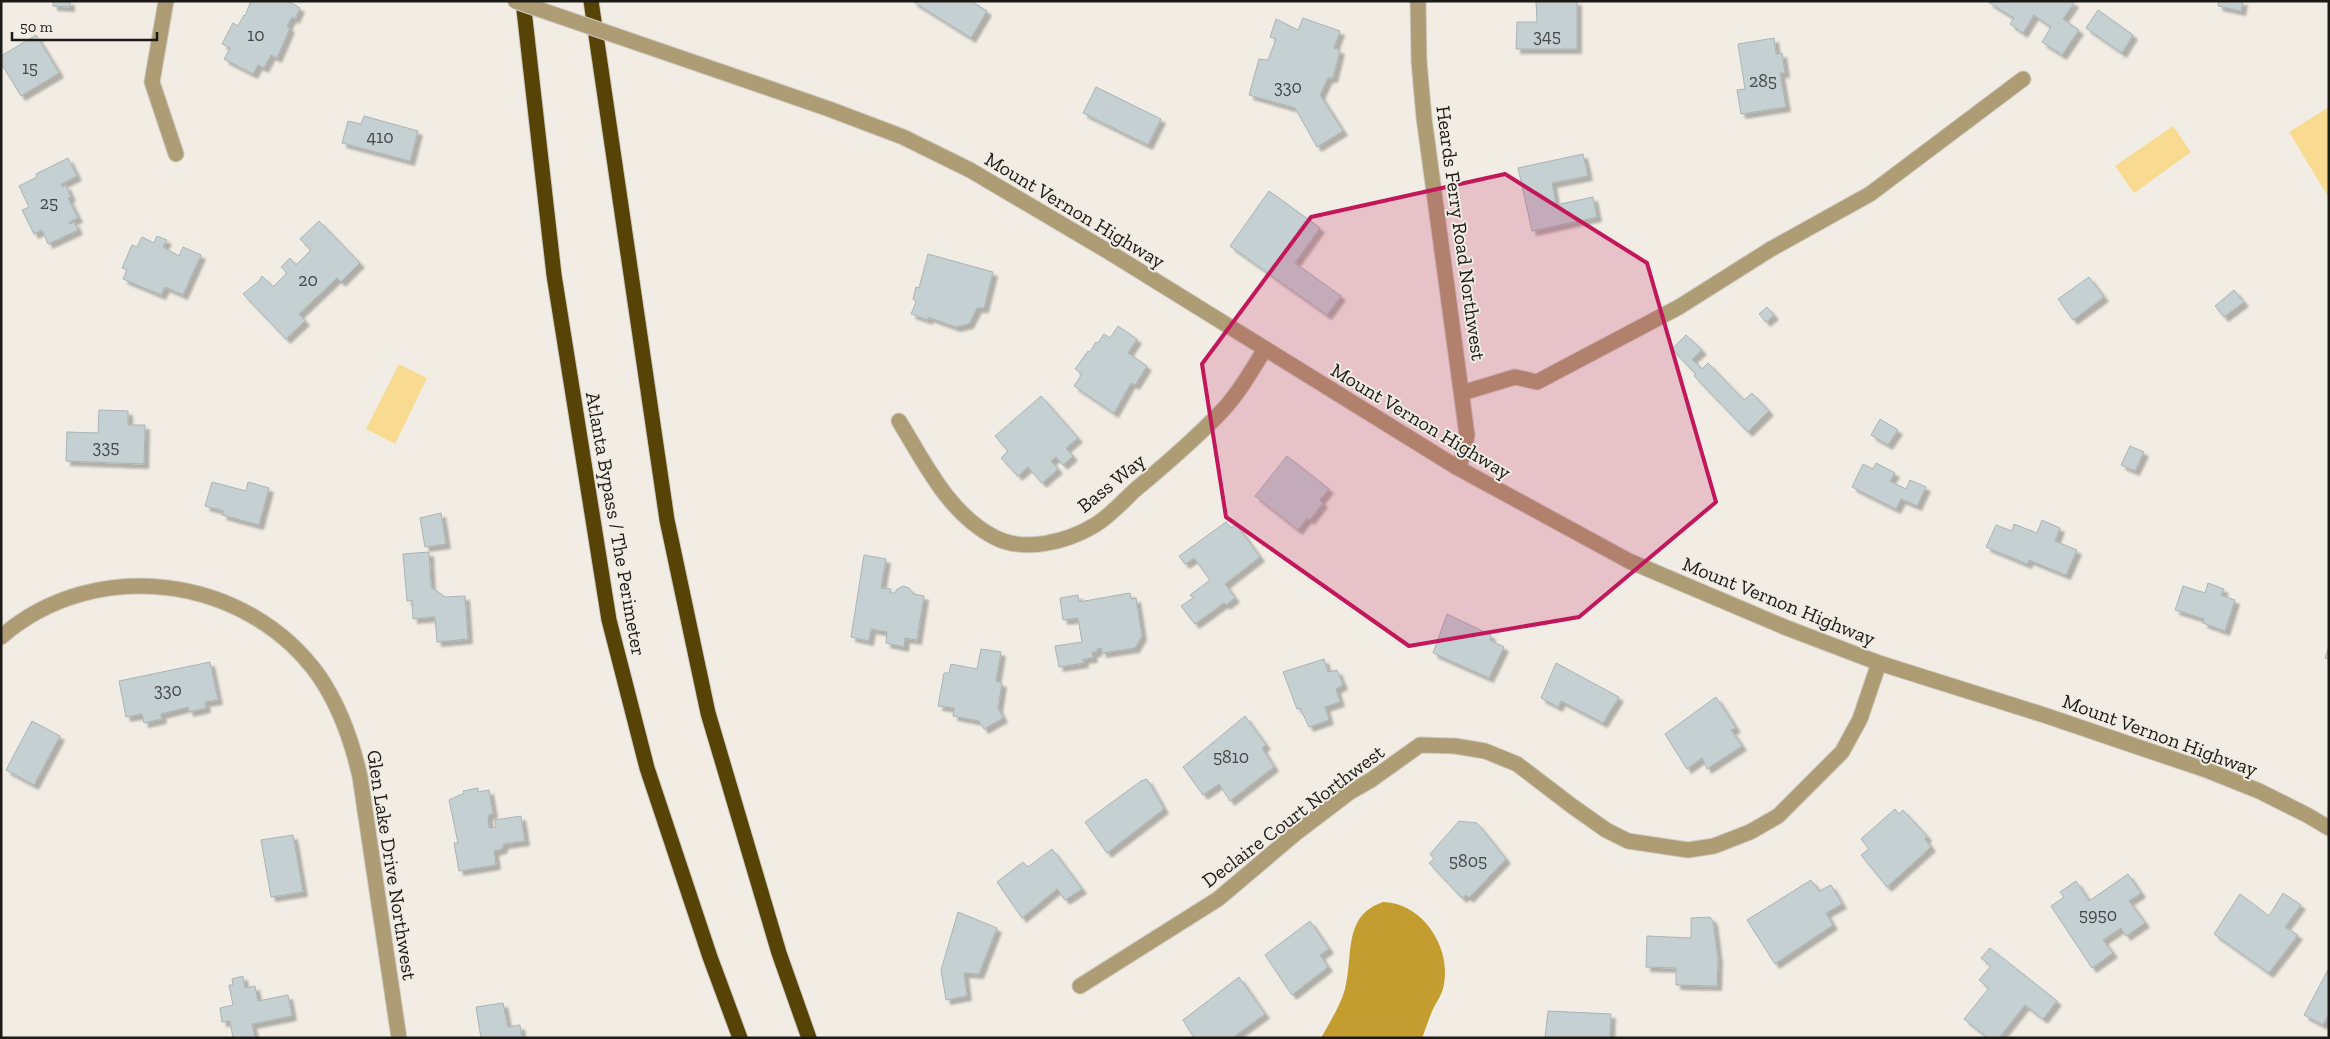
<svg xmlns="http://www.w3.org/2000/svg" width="2330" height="1039" font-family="'Zilla Slab',serif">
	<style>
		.green { fill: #f8da90 }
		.water { fill: #c49d31 }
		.building { fill: #c5d0d3; stroke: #a9b3b6; filter: url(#shadow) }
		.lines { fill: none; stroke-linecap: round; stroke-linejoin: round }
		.minor-casing { stroke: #cfcbc3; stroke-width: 17 }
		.highway-casing { stroke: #cfcbc3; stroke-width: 17 }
		.minor { stroke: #ad9c74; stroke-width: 15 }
		.highway { stroke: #574306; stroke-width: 15 }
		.minor-bridge-casing { stroke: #cfcbc3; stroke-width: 17; stroke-linecap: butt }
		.minor-bridge { stroke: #ad9c74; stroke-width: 15 }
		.marked { fill: #c2185b; fill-opacity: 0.2; stroke: #c2185b; stroke-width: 4; stroke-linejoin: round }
		.labels { text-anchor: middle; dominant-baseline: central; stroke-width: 4; stroke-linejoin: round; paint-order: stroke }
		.number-label { font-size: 18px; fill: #464846 }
		.street-label { font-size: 20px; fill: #1c1a17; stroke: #f1ede4 }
	</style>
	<defs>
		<filter id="shadow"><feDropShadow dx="4.5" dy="4.5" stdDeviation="1" flood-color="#0004"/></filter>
	</defs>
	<rect width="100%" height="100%" fill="#f1ede4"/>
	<path class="green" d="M2329 107V198L2289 132Z
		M2173 126 2191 152 2134 193 2115 166Z
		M399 364 427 378 395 444 366 429Z"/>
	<path class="water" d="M1383 902C1422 903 1451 946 1444 984 1443 993 1437 1001 1433 1009 1429 1018 1426 1028 1422 1038H1321C1330 1022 1340 1006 1345 989 1354 956 1342 916 1383 902Z"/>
	<path class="building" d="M53 1H70V7L53 6Z
		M251 1H288L300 8 295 19 292 17 287 26 290 28 277 58 271 55 264 68 258 65 253 74 224 59 230 48 222 44 233 23 238 26 244 15 245 16Z
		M912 1H971L987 11 971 38Z
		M1536 1H1577V49H1516L1517 22H1537Z
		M2072 1 2074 3 2063 19 2079 30 2062 55 2042 42 2051 27 2034 15 2023 33 2010 24 2014 18 1988 2Z
		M2219 1H2243L2241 11 2218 6Z
		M2098 10 2133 35 2122 53 2086 28Z
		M1303 18 1340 31 1334 48 1340 50 1333 78H1328L1320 95 1343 131 1317 147 1295 108 1249 95 1259 59 1268 60 1276 39 1270 37 1276 19 1298 30Z
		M36 35 59 73 21 96 1 63V56Z
		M1774 38 1776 54 1782 53 1785 73H1780L1786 107 1741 114 1737 90 1745 89 1738 44Z
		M1096 87 1161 119 1148 145 1083 113Z
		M364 116 418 131 410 161 342 143 348 121 361 124Z
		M1583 154 1588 176 1552 183 1556 205 1593 197 1597 217 1532 231 1518 168Z
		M68 158 77 176 61 184 63 187 66 185 71 197 68 198 78 218 69 222 70 224 74 222 78 230 48 244 42 230 34 234 22 210 29 207 19 186 37 177 36 174Z
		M1269 191 1320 228 1295 263 1341 296 1327 315 1230 246Z
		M319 221 360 263 341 282 337 278 299 314 305 321 286 339 243 294 259 281 262 276 273 287 287 273 281 267 290 258 296 265 311 250 300 239Z
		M157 236 167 240 163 247 179 256 183 247 201 255 183 295 165 287 161 295 123 279 127 270 122 268 132 245 137 247 142 237 154 243Z
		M928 254 993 272 984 308H977L969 324 956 327 928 317V320L911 314 916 302 913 299 916 287 919 288Z
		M2089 277 2104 297 2073 320 2058 299Z
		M2234 290 2244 302 2224 317 2215 306Z
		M1767 307 1774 315 1766 322 1759 314Z
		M1118 326 1137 339 1128 353 1147 366 1135 385 1131 383 1114 413 1074 386 1082 374 1075 369 1088 351 1090 352 1096 342 1098 343 1104 334 1110 338Z
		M1686 335 1702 350 1692 359 1702 369 1708 363 1744 400 1752 393 1769 411 1748 432 1694 376 1696 374 1672 349Z
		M1041 396 1078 438 1066 448 1073 456 1063 465 1056 457 1051 461 1058 469 1042 483 1028 467 1018 476 1001 458 1008 451 995 436Z
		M99 410 128 411V425H145L144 464 66 461 67 432 98 433Z
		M1880 419 1898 430 1888 445 1871 435Z
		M2130 446 2144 452 2135 471 2121 465Z
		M1287 456 1329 489 1320 500 1323 503 1310 520 1307 518 1298 530 1255 496Z
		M1876 463 1895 473 1890 481 1906 489 1910 480 1926 487 1917 506 1901 499 1896 509 1852 487 1863 464 1873 469Z
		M212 482 246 491 248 482 269 488 259 525 222 515 224 511 205 506Z
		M441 513 446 544 425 547 420 518Z
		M2042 520 2060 528 2055 541 2077 550 2066 575 2029 560 2027 564 1986 547 1996 525 2012 531 2014 524 2037 533Z
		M1226 522 1231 528 1236 524 1260 557 1225 584 1235 598 1226 605 1224 603 1195 624 1181 606 1193 598 1190 595 1210 580 1194 558 1185 564 1179 556Z
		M429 552 431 587 445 597 465 596 468 639 437 642 435 617 413 619 412 600 407 601 403 554Z
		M864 555 886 559 881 588 891 589 890 593H896V590L903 586 909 588 913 594 924 596 917 640 905 638 904 647 886 643 887 632 871 629 869 641 851 637Z
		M2208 583 2224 589 2221 595 2235 600 2225 631 2203 623 2204 619 2175 610 2183 586 2205 593Z
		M1130 593 1131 599 1136 598 1142 636 1135 648 1102 653 1101 648 1097 649V652H1092L1093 658 1083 659 1084 663 1059 667 1055 646 1082 642 1078 618 1063 620 1060 598 1078 595 1079 602Z
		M1447 614 1491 635 1490 640 1504 647 1489 678 1433 653Z
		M2329 646V659L2325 658Z
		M981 649 1001 652 996 681 1002 683 998 708 1003 718 984 729 979 721 953 716 954 708 938 706 944 673H949L951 664 977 669Z
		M1324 659 1328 672 1337 670 1343 685 1336 689 1340 702 1325 707 1329 720 1309 727 1300 708 1297 709 1283 672Z
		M210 662 218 700 205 702 206 708 189 712 188 707 161 714 162 719 144 723 142 714 126 717 119 681Z
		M1556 663 1619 697 1603 723 1561 701 1558 707 1541 698Z
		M1716 697 1736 728 1731 730 1742 746 1707 769 1702 758 1687 769 1665 734Z
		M1245 716 1266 745 1262 748 1274 767 1230 801 1219 784 1203 795 1183 767Z
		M32 721 60 736 34 785 6 770Z
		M1147 779 1164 809 1107 853 1085 822 1141 781Z
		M478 788V792L489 790 493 814 488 815 489 828 496 827 495 820 521 816 525 841 504 844 502 849 494 851 496 865 459 871 454 843H458L449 800 464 793 463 791Z
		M1895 809 1899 814 1903 810 1927 836 1925 839 1931 847 1887 887 1861 855 1869 849 1861 839Z
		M1459 821 1477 823 1506 859 1469 898 1466 895 1462 898 1429 863 1434 859 1430 854Z
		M293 835 303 892 271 897 261 840Z
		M1052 849 1082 889 1065 900 1057 889 1022 918 997 882 1023 862 1028 867Z
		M2128 874 2141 893 2129 901 2145 923 2126 936 2121 928 2103 940 2113 953 2092 968 2051 906 2064 897 2060 892 2076 881 2089 901Z
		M1811 880 1819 891 1831 885 1842 904 1826 913 1833 925 1775 964 1747 920Z
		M2283 893 2301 905 2285 927 2298 935 2269 973 2214 934 2240 894 2269 916Z
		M958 912 997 928 979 974 964 973 967 996 946 1000 941 970Z
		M1710 917 1713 921 1718 959 1717 986 1676 985V968L1646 967 1647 936 1691 938V918Z
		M1310 921 1329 949 1320 955 1328 967 1292 995 1265 955Z
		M1990 948 2057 1001 2043 1019 2025 1005 1999 1038H1988L1964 1019 1989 988 1979 980 1991 966 1981 958Z
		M2329 968V1014L2323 1025 2304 1015Z
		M243 976 245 988 255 986 258 1001 288 995 292 1016 252 1024 255 1038H233L230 1021 222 1022 220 1008 233 1005 229 985H233L232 979Z
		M1239 977 1265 1014 1232 1038H1194L1183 1020Z
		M503 1003 508 1027 520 1025 522 1038H481L476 1007Z
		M1548 1011 1611 1014 1610 1038H1545Z"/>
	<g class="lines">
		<defs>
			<path id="minor" d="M166 1 152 82 176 154
				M1418 1 1419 61 1424 118 1467 435 1464 452 1458 468
				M748 81 829 109 903 137 970 170 1109 252 1458 468 1629 561 1787 628 1879 663 2044 715 2209 771 2259 791 2307 815 2329 828
				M1462 393 1515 377 1537 382 1679 307 1771 249 1870 194 2023 79
				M899 421C925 463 948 513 994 537 1024 553 1067 542 1095 525 1110 516 1122 502 1135 490 1165 465 1195 439 1222 411 1239 393 1252 370 1265 349
				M1 637C95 555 247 575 319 676 340 707 352 741 360 777L399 1038
				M1080 986 1218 899 1296 833 1350 792 1371 780 1420 745 1455 746 1485 751 1517 764 1572 806 1606 830 1628 841 1688 850 1714 846 1750 832 1778 816 1842 752 1860 719 1879 663"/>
			<path id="highway" d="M523 1 554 275 609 620 647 768 710 957 740 1038
				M591 1 667 520 708 713 779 953 809 1038"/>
		</defs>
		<use href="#minor" class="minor-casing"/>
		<use href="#highway" class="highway-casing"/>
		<use href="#minor" class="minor"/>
		<use href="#highway" class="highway"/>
		<defs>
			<path id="minor-bridge" d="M515 1 748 81"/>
		</defs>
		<use href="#minor-bridge" class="minor-bridge-casing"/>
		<use href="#minor-bridge" class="minor-bridge"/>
	</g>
	<path class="marked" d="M1505 174 1647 263 1716 502 1579 617 1409 646 1226 517 1202 364 1311 217Z"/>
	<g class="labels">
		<g class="number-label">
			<text x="256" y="35">10</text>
			<text x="1547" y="36">345</text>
			<text x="30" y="68">15</text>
			<text x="1763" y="81">285</text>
			<text x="1288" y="87">330</text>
			<text x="380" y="137">410</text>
			<text x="49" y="203">25</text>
			<text x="308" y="280">20</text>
			<text x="106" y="447">335</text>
			<text x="168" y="690">330</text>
			<text x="1231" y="757">5810</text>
			<text x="1468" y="861">5805</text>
			<text x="2098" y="915">5950</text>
		</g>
		<g class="street-label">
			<text transform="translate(1075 210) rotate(31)">Mount Vernon Highway</text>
			<text transform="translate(1461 233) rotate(82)">Heards Ferry Road Northwest</text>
			<text transform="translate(1421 421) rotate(31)">Mount Vernon Highway</text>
			<text transform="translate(1111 483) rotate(-39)">Bass Way</text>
			<text transform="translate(616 524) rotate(80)">Atlanta Bypass / The Perimeter</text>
			<text transform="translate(1779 601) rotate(22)">Mount Vernon Highway</text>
			<text transform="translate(2160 735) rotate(20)">Mount Vernon Highway</text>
			<text transform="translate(1293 816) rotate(-37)">Declaire Court Northwest</text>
			<text transform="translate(392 865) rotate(81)">Glen Lake Drive Northwest</text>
		</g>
	</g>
	<rect width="2330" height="1039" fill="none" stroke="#1c1a17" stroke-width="5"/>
	<path d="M12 32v8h145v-8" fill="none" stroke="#1c1a17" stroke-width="2.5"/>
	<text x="20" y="32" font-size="15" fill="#1c1a17" stroke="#f1ede4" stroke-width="4" paint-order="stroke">50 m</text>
</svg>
